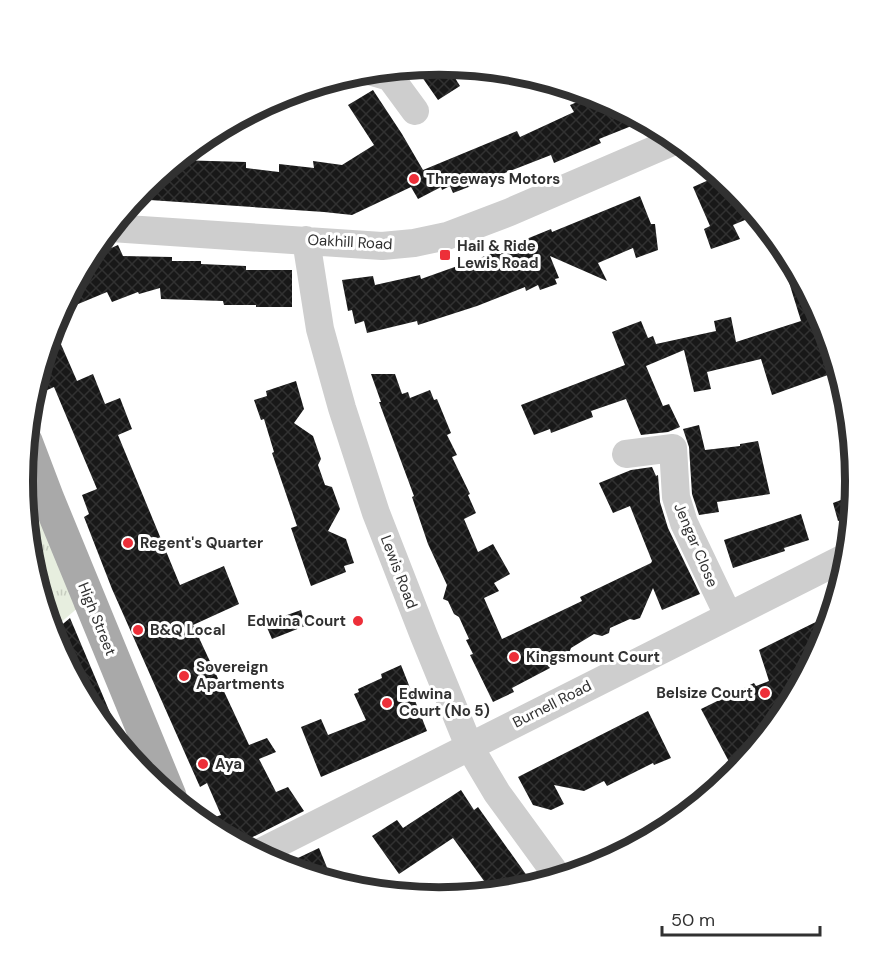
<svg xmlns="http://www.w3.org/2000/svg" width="878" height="962" font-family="'DM Sans',sans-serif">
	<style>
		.park { fill: url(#park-tufts) }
		.building { fill: url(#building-cross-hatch) }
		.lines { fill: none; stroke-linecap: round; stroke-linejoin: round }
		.minor { stroke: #cecece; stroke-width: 28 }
		.major { stroke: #a9a9a9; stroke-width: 33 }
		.poi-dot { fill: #ed2f39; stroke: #fff; stroke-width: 2 }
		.labels { text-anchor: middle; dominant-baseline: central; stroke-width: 6; stroke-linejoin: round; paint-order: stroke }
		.poi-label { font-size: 15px; font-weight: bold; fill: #313131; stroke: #fff; text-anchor: start }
		.street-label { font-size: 15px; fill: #313131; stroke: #fff }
		.rim { fill: none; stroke: #313131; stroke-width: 8 }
	</style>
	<defs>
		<pattern id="park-tufts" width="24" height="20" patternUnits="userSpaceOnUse" patternTransform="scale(1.5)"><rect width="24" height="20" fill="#e7eedf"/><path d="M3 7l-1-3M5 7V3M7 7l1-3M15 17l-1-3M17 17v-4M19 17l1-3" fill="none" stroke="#c7cdc0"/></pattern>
		<pattern id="building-cross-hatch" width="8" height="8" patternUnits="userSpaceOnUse" patternTransform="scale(1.5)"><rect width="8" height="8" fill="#181818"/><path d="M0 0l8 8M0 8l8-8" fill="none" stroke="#313131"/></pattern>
	</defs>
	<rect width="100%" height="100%" fill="#fff"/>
	<path class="park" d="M27 436 88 599 51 631 30 562 23 481Z"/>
	<path class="building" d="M439 64 447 65 460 86 438 100 415 67Z
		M373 90 402 134 423 170 517 131 520 137 574 112 570 105 594 95 644 121 599 139 601 143 554 163 551 155 453 193 450 186 442 190 441 187 418 199 411 187 352 215 324 212 135 199 145 186 176 160 246 162V168L279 172V164L314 168 313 161 342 165 374 145 348 105Z
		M720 175 734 187 757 215 733 225 740 239 711 249 704 229 710 226 693 187Z
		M640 196 651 224H655L658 250 636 258 633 248 598 263 607 281 550 256 559 278 555 279 557 284 540 290 538 285 526 291 525 287 477 306 418 325 417 321 367 333 364 321 355 324 352 310 348 311 342 280 373 276 375 285 420 275 421 279 480 258 551 229 552 232Z
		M118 245 123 256 172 257V261H201V264L246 266V270H292V307H256V305H224L223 301 161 299 160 288 139 294 138 292 112 302 107 292 59 312 88 258Z
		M791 260 824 322 839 371 772 395 761 359 707 372 711 389 694 392 684 350 646 366 663 406 669 404 680 427 668 432 641 435 626 399 591 411 593 417 551 433 550 429 534 435 521 405 625 365 612 332 641 321 648 338 653 336 656 344 716 331 714 321 731 317 736 342 801 321 783 263Z
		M53 326 77 381 93 374 105 404 120 398 132 429 118 435 180 585 224 566 239 604 193 625 249 745 267 738 276 752 259 759 276 792 288 787 304 811 239 844 224 836 215 817 221 815 207 783 200 787 112 589 84 517 89 514 82 495 97 489 54 387 45 391 38 375Z
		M371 374H395L402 394 408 392 410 398 430 390 434 400 437 399 451 433 447 435 457 455 452 457 470 494 468 495 476 513 464 519 478 552 493 544 510 574 494 583 499 591 484 598 502 639 582 601 580 597 651 563 652 561 630 506 613 513 599 483 631 470 652 467 656 476 658 475 660 502 668 528 700 594 662 610 653 588 640 618 634 620 630 619 610 628 609 633 602 636 594 634 571 648 569 653 548 665 550 668 512 688 514 692 493 702 470 655 473 654 466 640 469 639 459 617 454 614 448 601 443 599 447 585 428 544 412 497 414 496 379 402H381Z
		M296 381 304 409 294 423 313 436 321 459 318 465 325 485 332 487 340 509 328 531 346 539 354 563 344 566 346 572 311 586 291 528 297 526 272 453 274 452 264 419 261 420 254 400 267 396 266 391Z
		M699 425 705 450 740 446V444L758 441 770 494 717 502 719 512 699 515 692 494 689 447 683 429Z
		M854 495 852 516 838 521 833 503Z
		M801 514 809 540 784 548 785 551 733 568 724 540Z
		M301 610 305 626 272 639 265 623Z
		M832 614 824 641 791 701 768 713 775 725 735 773 701 709 754 683 756 686 769 681 759 650Z
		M70 618 122 741 118 743 93 712 54 640 52 633Z
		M401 665 427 731 321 777 301 727 321 719 328 735 366 720 354 694 359 692 358 689 382 678 381 674Z
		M648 711 671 758 654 765 653 763 607 786 604 781 584 791 554 785 564 804 551 810 533 805 518 777Z
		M461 790 474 810 478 807 530 880 526 883 528 887 492 892 453 838 399 874 372 836 397 820 403 828Z
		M319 848 333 882 281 866Z"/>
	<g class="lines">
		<path class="minor" d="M369 71 390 77 415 111
			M111 228 382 246 414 243 447 236 510 212 677 140
			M306 240 320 329 342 408 376 513 424 636 469 746 497 793 559 878
			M626 454 673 448 676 497 684 523 728 615
			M25 507 48 499
			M134 762 150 749
			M257 854 848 556"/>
		<path class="major" d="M26 441 48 499 170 796"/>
	</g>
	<g class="poi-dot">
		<circle cx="414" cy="179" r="6"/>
		<rect x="439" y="249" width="12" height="12" rx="3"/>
		<circle cx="128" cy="543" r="6"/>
		<circle cx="358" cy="621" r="6"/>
		<circle cx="138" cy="630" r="6"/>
		<circle cx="514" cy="657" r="6"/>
		<circle cx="184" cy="676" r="6"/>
		<circle cx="765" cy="693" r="6"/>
		<circle cx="387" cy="703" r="6"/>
		<circle cx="203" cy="764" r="6"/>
	</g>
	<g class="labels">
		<g class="poi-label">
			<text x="426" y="179">Threeways Motors</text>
			<text x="457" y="246">Hail &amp; Ride<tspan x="457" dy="17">Lewis Road</tspan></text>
			<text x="140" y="543">Regent's Quarter</text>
			<text x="346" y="621" text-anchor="end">Edwina Court</text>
			<text x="150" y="630">B&amp;Q Local</text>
			<text x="526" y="657">Kingsmount Court</text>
			<text x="196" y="667">Sovereign<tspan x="196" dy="17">Apartments</tspan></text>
			<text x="753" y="693" text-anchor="end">Belsize Court</text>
			<text x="399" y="694">Edwina<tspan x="399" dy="17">Court (No 5)</tspan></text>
			<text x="215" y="764">Aya</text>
		</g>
		<g class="street-label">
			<text transform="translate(350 242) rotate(3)">Oakhill Road</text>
			<text transform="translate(696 545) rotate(67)">Jengar Close</text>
			<text transform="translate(399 572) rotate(69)">Lewis Road</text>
			<text transform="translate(97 619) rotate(68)">High Street</text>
			<text transform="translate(552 704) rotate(-27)">Burnell Road</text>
		</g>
	</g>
	<path d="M0 0H878V962H0ZM33 481a406 406 0 1 1 812 0a406 406 0 1 1-812 0Z" fill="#fff" fill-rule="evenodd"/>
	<path class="rim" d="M33 481a406 406 0 1 1 812 0a406 406 0 1 1-812 0Z"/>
	<path d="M662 926v9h158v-9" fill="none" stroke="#313131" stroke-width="3"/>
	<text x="671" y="926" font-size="18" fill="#313131" stroke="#ffffff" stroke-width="4.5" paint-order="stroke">50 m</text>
</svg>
